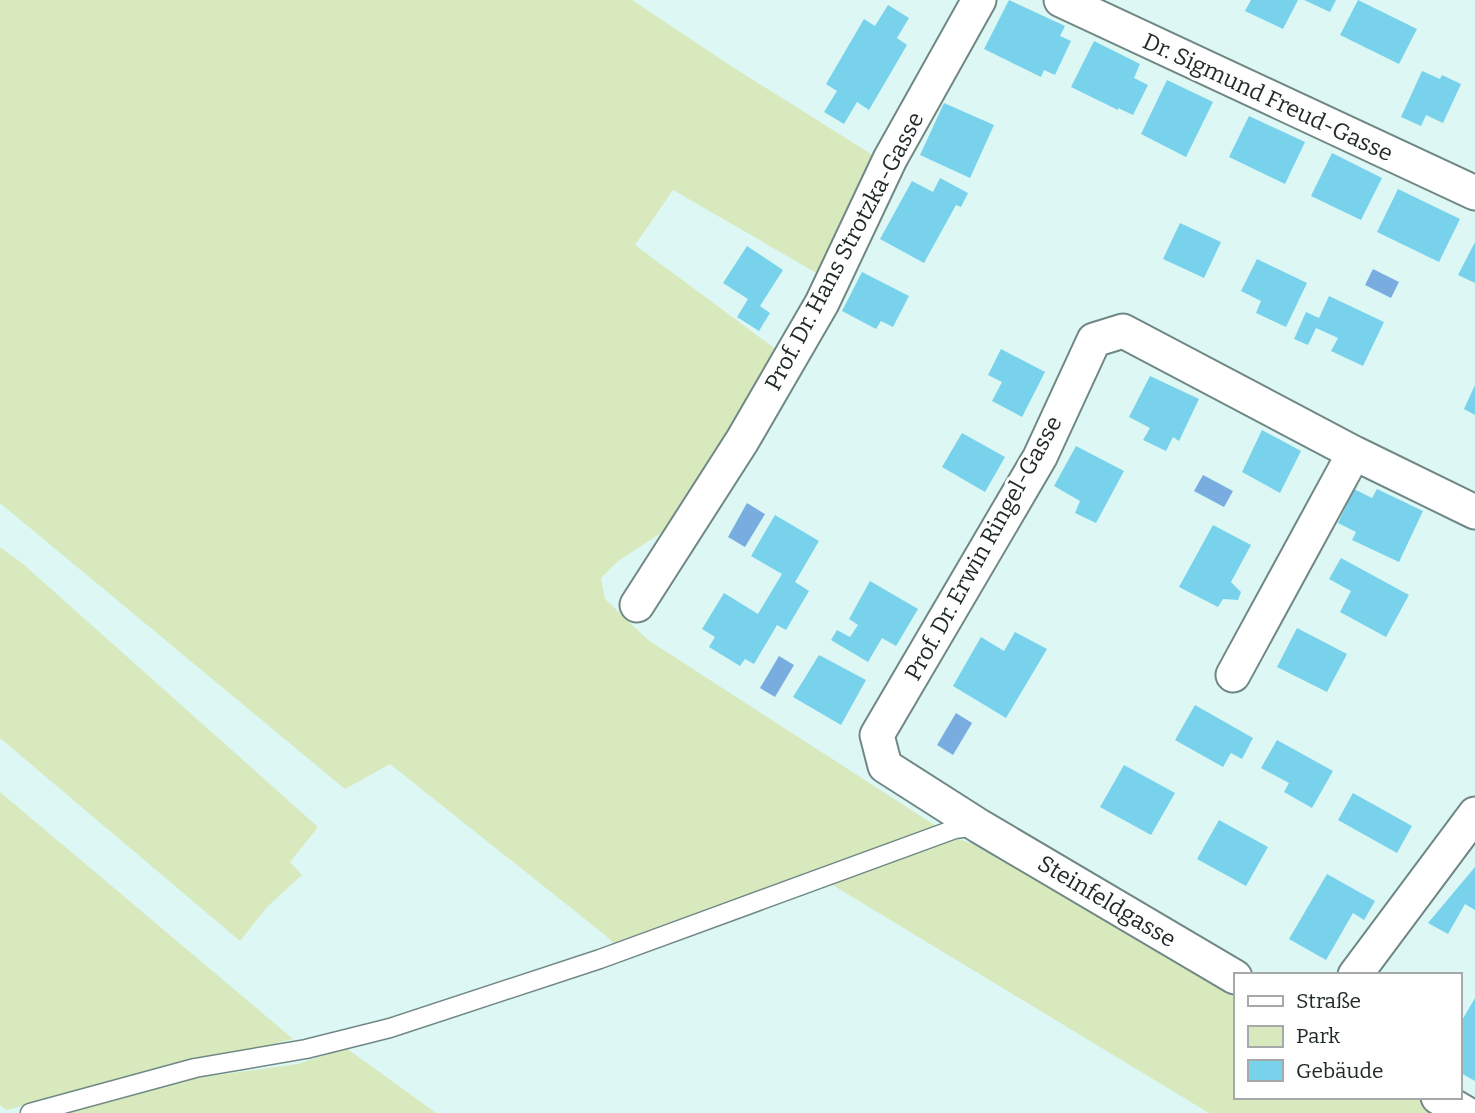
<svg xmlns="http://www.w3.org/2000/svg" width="1475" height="1113" font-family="Bitter,serif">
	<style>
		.green { fill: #d7e9bd }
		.water { fill: #79ade0 }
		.building { fill: #79d2ec }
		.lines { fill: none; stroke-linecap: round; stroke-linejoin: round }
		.lane-casing { stroke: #708885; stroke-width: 21 }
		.street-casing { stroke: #708885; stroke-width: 37 }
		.lane { stroke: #fff; stroke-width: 18 }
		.street { stroke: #fff; stroke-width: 33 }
		.labels { text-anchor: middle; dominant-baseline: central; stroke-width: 6; stroke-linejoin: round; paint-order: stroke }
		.street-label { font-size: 23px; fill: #202a29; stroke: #fefefe }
	</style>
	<rect width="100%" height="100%" fill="#dcf7f4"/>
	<path class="green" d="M0 0H632L728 64 879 159 820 275 673 190 635 245 785 356 733 486 618 561 601 578 605 599 648 640 953 837 1011 858 1235 991V1097H1413L1440 1113H1209L831 884 625 954 605 935 390 764 345 789 0 503Z
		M0 547 23 564 318 827 290 862 302 875 267 907 240 941 0 738Z
		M0 792 293 1039 6 1110 0 1105Z
		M346 1048 436 1113H47L152 1084 298 1064Z"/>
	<path class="water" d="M1373 269 1399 282 1391 298 1365 285Z
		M1203 475 1233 491 1224 507 1194 491Z
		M747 503 765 514 745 547 728 537Z
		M779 656 794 665 775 697 760 688Z
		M956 713 972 723 953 755 937 745Z"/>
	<path class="building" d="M1009 0 1065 26 1060 36 1071 41 1055 75 1044 70 1041 77 984 49Z
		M1251 0H1298L1283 29 1245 11Z
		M1304 0H1336L1330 12Z
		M1358 0 1417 29 1399 64 1340 35Z
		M888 5 909 18 897 38 907 45 869 110 857 102 844 124 824 112 837 91 826 84 864 19 875 26Z
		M1094 41 1140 64 1134 78 1148 85 1133 115 1118 108V110L1071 87Z
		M1422 71 1440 79 1442 75 1461 84 1443 123 1426 115 1421 126 1401 117Z
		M1167 80 1213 102 1186 157 1141 134Z
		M944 103 994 125 970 178 920 155Z
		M1249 116 1305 142 1285 184 1229 157Z
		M1332 153 1382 178 1361 220 1311 196Z
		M940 178 968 193 961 207 956 205 924 263 880 239 912 181 933 192Z
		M1398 189 1460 219 1439 262 1377 232Z
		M1180 223 1221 242 1204 278 1163 259Z
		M1475 242V283L1458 275Z
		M747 246 783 270 760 306 770 313 759 331 737 317 748 299 723 283Z
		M1257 259 1307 283 1286 327 1256 313 1261 301 1241 291Z
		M862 272 909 296 893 327 881 321 876 329 842 311Z
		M1329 296 1384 322 1363 366 1331 351 1338 338 1316 328 1308 345 1294 339 1306 312 1319 318Z
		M1001 349 1045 372 1022 417 992 401 1002 382 988 375Z
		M1150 376 1199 399 1179 441 1173 437 1166 451 1143 440 1150 428 1129 417Z
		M1475 385V415L1464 409Z
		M1262 430 1301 451 1280 493 1242 472Z
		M962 433 1005 457 985 492 942 467Z
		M1076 446 1124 471 1096 523 1075 513 1080 501 1054 486Z
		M1354 489 1372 498 1377 489 1423 511 1399 562 1352 540 1356 532 1338 523Z
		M775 515 819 541 795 582 809 591 786 630 777 625 754 664 745 659 740 666 709 647 715 637 702 629 724 593 758 614 782 574 751 556Z
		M1213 525 1251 545 1231 582 1241 592 1238 600 1223 599 1218 607 1179 587Z
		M1341 558 1409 595 1386 637 1340 612 1351 591 1329 579Z
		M870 581 918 609 896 646 882 638 868 662 831 640 837 630 850 637 858 625 849 619Z
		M1297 628 1347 654 1327 692 1277 667Z
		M1015 632 1047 649 1006 718 953 686 981 637 1004 651Z
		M819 655 866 680 841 725 793 697Z
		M1195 705 1253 738 1242 759 1231 753 1223 767 1175 740Z
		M1277 740 1333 771 1312 808 1284 792 1289 783 1261 768Z
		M1124 765 1175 793 1151 835 1100 807Z
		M1353 793 1412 826 1397 853 1338 820Z
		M1219 820 1268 847 1246 886 1197 859Z
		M1475 867V910L1465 904 1448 934 1428 923Z
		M1327 874 1375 901 1364 920 1353 913 1326 960 1289 939Z
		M1475 998V1081L1459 1072V1021L1461 1022Z"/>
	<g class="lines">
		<defs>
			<path id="lane" d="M30 1113 195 1068 306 1049 390 1028 600 959 955 829 976 826"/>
			<path id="street" d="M1061 0 1475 193
				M637 605 742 441 822 303 890 159 979 0
				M1233 675 1354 453
				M1355 975 1475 814
				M1235 977 979 826 885 766 877 735 1040 457 1094 340 1123 331 1354 453 1475 512
				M1438 1097 1465 1113"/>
		</defs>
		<use href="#lane" class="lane-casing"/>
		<use href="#street" class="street-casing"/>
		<use href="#lane" class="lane"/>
		<use href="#street" class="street"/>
	</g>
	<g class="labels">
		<g class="street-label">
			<text transform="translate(1268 97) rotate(25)">Dr. Sigmund Freud-Gasse</text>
			<text transform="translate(844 251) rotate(-62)">Prof. Dr. Hans Strotzka-Gasse</text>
			<text transform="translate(983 548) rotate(-61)">Prof. Dr. Erwin Ringel-Gasse</text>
			<text transform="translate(1107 901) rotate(31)">Steinfeldgasse</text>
		</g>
	</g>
	<rect x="1234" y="973" width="228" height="126" fill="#fefefe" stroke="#a5a9a9" stroke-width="2"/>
	<rect x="1248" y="996" width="35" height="10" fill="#ffffff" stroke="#a5a9a9" stroke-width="2"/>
	<text x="1296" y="1008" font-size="21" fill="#202a29">Straße</text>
	<rect x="1248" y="1026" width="35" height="21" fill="#d7e9bd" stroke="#a5a9a9" stroke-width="2"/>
	<text x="1296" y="1043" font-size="21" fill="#202a29">Park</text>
	<rect x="1248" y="1060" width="35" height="21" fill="#79d2ec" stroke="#a5a9a9" stroke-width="2"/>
	<text x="1296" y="1078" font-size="21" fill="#202a29">Gebäude</text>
</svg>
